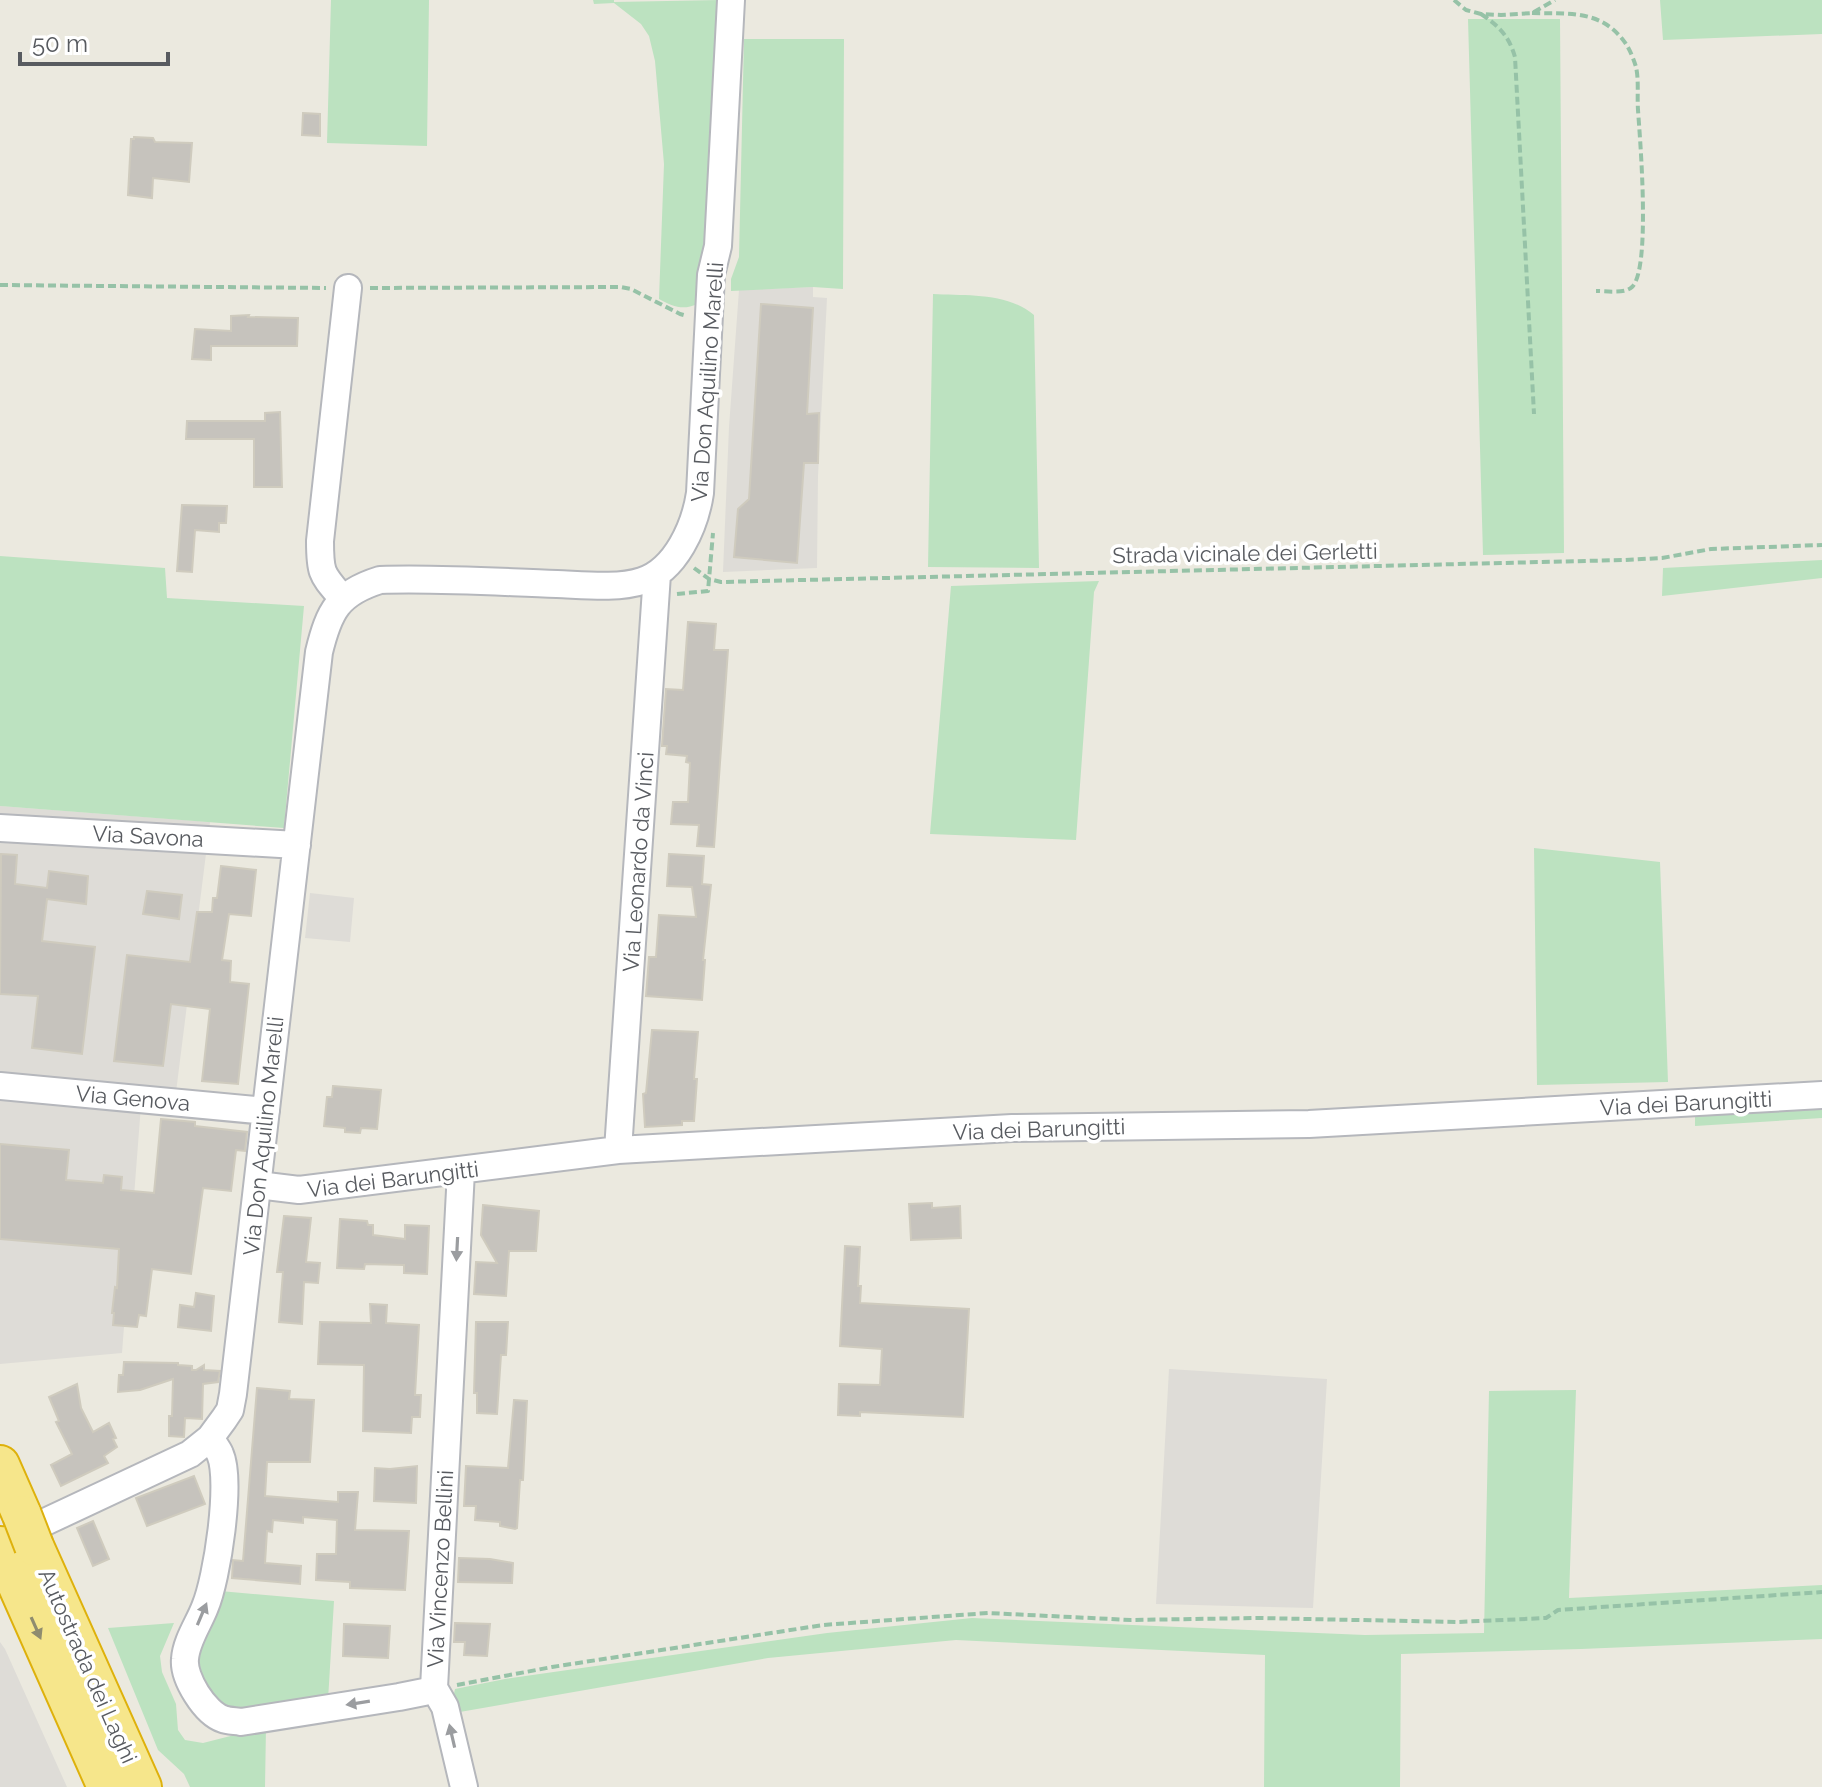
<svg xmlns="http://www.w3.org/2000/svg" width="1822" height="1787" font-family="Raleway,sans-serif">
	<style>
		.industrial { fill: #dedcd7 }
		.green { fill: #bce2c0 }
		.building { fill: #c6c3bd; stroke: #cfcbbe; stroke-width: 2 }
		.lines { fill: none; stroke-linecap: round; stroke-linejoin: round }
		.minor-casing { stroke: #b5b7bc; stroke-width: 30 }
		.highway-casing { stroke: #deb10c; stroke-width: 42 }
		.path { stroke: #96c2a7; stroke-width: 4; stroke-dasharray: 8 4; stroke-linecap: butt }
		.minor { stroke: #fff; stroke-width: 26 }
		.highway { stroke: #f6e68b; stroke-width: 38 }
		.highway-bridge-casing { stroke: #deb10c; stroke-width: 42; stroke-linecap: butt }
		.highway-bridge { stroke: #f6e68b; stroke-width: 38 }
		.oneway { fill: #9b9da0 }
		.oneway2 { fill: #8f8c6f }
		.labels { text-anchor: middle; dominant-baseline: central; stroke-width: 7; stroke-linejoin: round; paint-order: stroke }
		.street-label { font-size: 22px; fill: #585b60; stroke: #fff }
	</style>
	<rect width="100%" height="100%" fill="#ebe9df"/>
	<path class="industrial" d="M813 287V297L827 298 818 476 817 568 723 572 729 427 739 290Z
		M0 806 210 822 174 1108 141 1105 122 1353 0 1364Z
		M310 893 354 898 350 942 305 938Z
		M1169 1369 1327 1379 1313 1608 1156 1604Z
		M0 1642 5 1649 67 1787H0Z"/>
	<path class="green" d="M331 0H429L427 146 327 143Z
		M593 0H614V2L720 0 706 228 697 304C683 311 672 306 659 299L664 164 655 61 649 36 641 24 614 3 594 4Z
		M1660 0H1822V34L1663 40Z
		M1468 19H1560L1564 553 1483 555Z
		M744 39H844L843 289 813 287 731 291V279L739 257Z
		M933 294C966 296 1007 292 1034 315L1039 568 928 567Z
		M0 556 165 568 167 598 304 606 284 828 0 806Z
		M1822 560V578L1662 596 1663 568Z
		M1099 581 1094 592 1076 840 930 834 951 586Z
		M1534 848 1660 862 1668 1082 1537 1085Z
		M1822 1098V1118L1695 1126V1105Z
		M1576 1390 1569 1598 1822 1585V1639L1581 1649 1401 1654 1400 1787H1264L1265 1655 956 1640 768 1658 454 1713 453 1698 455 1689 505 1679 827 1633 972 1618 1365 1635 1484 1633 1489 1391Z
		M220 1591 334 1601 328 1700C302 1703 272 1711 247 1712 212 1713 192 1667 200 1637 205 1622 214 1606 220 1591Z
		M174 1623 160 1656 162 1672 176 1704 178 1730 185 1740 203 1743 266 1727 265 1787H190L184 1774 158 1750 108 1628Z"/>
	<path class="building" d="M303 113 320 114V136L302 135Z
		M134 137 153 138 155 142 192 143 189 182 153 178 152 198 128 195 131 139H134Z
		M761 304 813 308 807 414 819 413 818 463H804L797 563 734 557 738 509 749 499Z
		M249 315 248 317 298 318 297 346H211V360L192 359 195 329 231 331V316Z
		M280 412 282 487H254V439H186L187 421H265V413Z
		M182 505 227 506 226 523H219V532L195 530 192 572 177 571Z
		M688 622 716 624 714 650H728L714 847 697 846 699 825 671 824 673 802H688L690 763 686 762 687 756 666 754 667 746H662L666 689 683 690Z
		M1 854 17 855 15 884 47 888 49 871 88 876 86 904 47 899 42 941 95 947 82 1054 32 1048 38 996 0 994Z
		M669 854 704 856 702 884 711 885 703 960H705L702 1000 646 996 649 957H656L659 915 696 917 692 887 667 886Z
		M221 866 256 870 251 916 229 914 222 960 231 961 230 982 249 984 238 1084 202 1081 210 1009 171 1004 163 1066 114 1061 127 955 190 962 197 912H212L213 898H217Z
		M147 891 182 895 179 919 143 914Z
		M652 1030 698 1032 694 1079H697L694 1121H682V1125L645 1127 643 1094 646 1093Z
		M333 1086 381 1090 377 1129 361 1128 360 1133 345 1132V1128L324 1126 327 1097H332Z
		M161 1119 195 1122V1126L247 1132 245 1151 236 1150 231 1191 203 1188 191 1274 152 1269 146 1316 139 1315 137 1327 113 1325 114 1313H112L115 1287 117 1288 119 1249 0 1239V1144L69 1150 66 1180 103 1183 104 1175 122 1177 121 1190 154 1193Z
		M932 1203V1208L960 1206 961 1238 911 1240 909 1204Z
		M483 1205 539 1211 536 1251H509L506 1296 474 1294 476 1262 497 1263 481 1235Z
		M284 1216 311 1218 306 1262 320 1263 318 1283 304 1282 302 1324 279 1322 283 1272H277Z
		M340 1219 367 1221 368 1225H373V1235L405 1239V1225L429 1226 427 1274 404 1273V1265L365 1264 364 1269 337 1268Z
		M845 1246 860 1247 858 1286H861L860 1303 969 1309 963 1417 860 1412V1416L838 1415 839 1384 880 1385 882 1349 840 1346Z
		M196 1293 214 1296 211 1331 178 1327 180 1305 194 1307Z
		M370 1304 387 1305 386 1323 419 1325 415 1395H421L420 1417H412L411 1433 363 1431 364 1365 318 1364 320 1322 371 1323Z
		M476 1322H508L506 1355H501L497 1414 477 1413V1393H474Z
		M124 1362 178 1363V1365L192 1366V1370H196L204 1365V1370L220 1371 218 1382 203 1384 202 1419 185 1418 184 1437 169 1436V1416H172L173 1379 140 1390 118 1392 119 1375H123Z
		M77 1384 81 1408 93 1432 109 1423 116 1438 113 1439 117 1447 104 1456 108 1463 61 1486 51 1465 72 1454 56 1422 59 1421 49 1397Z
		M257 1388 290 1391 289 1399 314 1400 310 1462H267L265 1496 338 1502V1492H358L355 1530 409 1531 405 1590 350 1588V1582L316 1580 317 1554H336L337 1520 303 1517V1523L273 1520 272 1532 267 1531 265 1563 301 1566 300 1584 232 1578 233 1560 243 1561Z
		M514 1400 527 1401 523 1480H520L517 1528 515 1529 500 1526V1522L475 1520 476 1506H464L466 1466 508 1468Z
		M417 1466 416 1503 374 1501 375 1468 390 1469Z
		M194 1476 205 1504 147 1526 136 1498Z
		M93 1521 109 1559 93 1566 77 1528Z
		M459 1558 490 1559 513 1563 512 1583 458 1582Z
		M455 1623 490 1624 487 1656 464 1655 465 1642H454Z
		M344 1624 390 1626 388 1658 343 1656Z"/>
	<g class="lines">
		<defs>
			<path id="minor" d="M343 599C322 574 320 575 320 541L348 288
				M0 828 297 845
				M0 1086 266 1111
				M618 1150 657 574
				M258 1185 299 1190 618 1150 1012 1128 1309 1124 1822 1095
				M210 1438C213 1443 218 1449 220 1454 232 1481 217 1579 205 1607 199 1623 186 1641 185 1659 183 1678 205 1713 223 1719 228 1721 236 1721 241 1722L399 1697 424 1692 434 1688
				M13 1537 190 1454 210 1438 224 1419 230 1410 233 1394 319 652C329 611 338 593 380 580 439 578 498 582 557 584 583 585 618 589 642 581 676 570 695 526 700 493L711 275 718 246 731 0
				M434 1688 461 1171
				M434 1688 445 1707 464 1787"/>
			<path id="highway" d="M0 1465 22 1515
				M0 1546 107 1787
				M34 1546 142 1787"/>
		</defs>
		<use href="#minor" class="minor-casing"/>
		<use href="#highway" class="highway-casing"/>
		<path class="path" d="M1454 0 1466 10 1481 14 1501 15 1532 13 1555 0
			M1532 13C1569 14 1602 9 1626 44 1630 50 1634 60 1636 67 1639 80 1637 96 1638 110 1640 139 1651 269 1632 287 1625 294 1606 291 1596 291
			M1481 14C1499 26 1509 36 1515 57L1534 414
			M0 285 326 288
			M370 288 621 287 631 289 680 314 687 316
			M694 568 709 579 721 582 1624 560 1662 558 1711 549 1822 545
			M677 594 708 591 713 533
			M457 1685 552 1667 823 1625 988 1613 1131 1620 1258 1618 1457 1622 1546 1618 1558 1610 1822 1592"/>
		<use href="#minor" class="minor"/>
		<use href="#highway" class="highway"/>
		<defs>
			<path id="highway-bridge" d="M22 1515 34 1546"/>
		</defs>
		<use href="#highway-bridge" class="highway-bridge-casing"/>
		<use href="#highway-bridge" class="highway-bridge"/>
	</g>
	<defs><path id="oneway-solid" d="M-6-.8H1V-3.2L6.5 0L1 3.2V.8H-6Z" transform="scale(2)"/></defs>
	<g class="oneway">
		<use href="#oneway-solid" transform="translate(457 1249) rotate(93)"/>
		<use href="#oneway-solid" transform="translate(202 1614) rotate(-67)"/>
		<use href="#oneway-solid" transform="translate(358 1703) rotate(171)"/>
		<use href="#oneway-solid" transform="translate(452 1736) rotate(-103)"/>
	</g>
	<use class="oneway2" href="#oneway-solid" transform="translate(36 1628) rotate(66)"/>
	<g class="labels">
		<g class="street-label">
			<text transform="translate(707 382) rotate(-86)">Via Don Aquilino Marelli</text>
			<text transform="translate(1245 553) rotate(-1)">Strada vicinale dei Gerletti</text>
			<text transform="translate(148 836) rotate(3)">Via Savona</text>
			<text transform="translate(638 862) rotate(-86)">Via Leonardo da Vinci</text>
			<text transform="translate(133 1098) rotate(5)">Via Genova</text>
			<text transform="translate(1686 1103) rotate(-3)">Via dei Barungitti</text>
			<text transform="translate(1039 1129) rotate(-2)">Via dei Barungitti</text>
			<text transform="translate(263 1136) rotate(-84)">Via Don Aquilino Marelli</text>
			<text transform="translate(393 1179) rotate(-7)">Via dei Barungitti</text>
			<text transform="translate(440 1569) rotate(-87)">Via Vincenzo Bellini</text>
			<text transform="translate(88 1666) rotate(66)">Autostrada dei Laghi</text>
		</g>
	</g>
	<path d="M20 52v12h148v-12" fill="none" stroke="#585b60" stroke-width="4"/>
	<text x="32" y="52" font-size="24" fill="#585b60" stroke="#ffffff" stroke-width="6" paint-order="stroke">50 m</text>
</svg>
